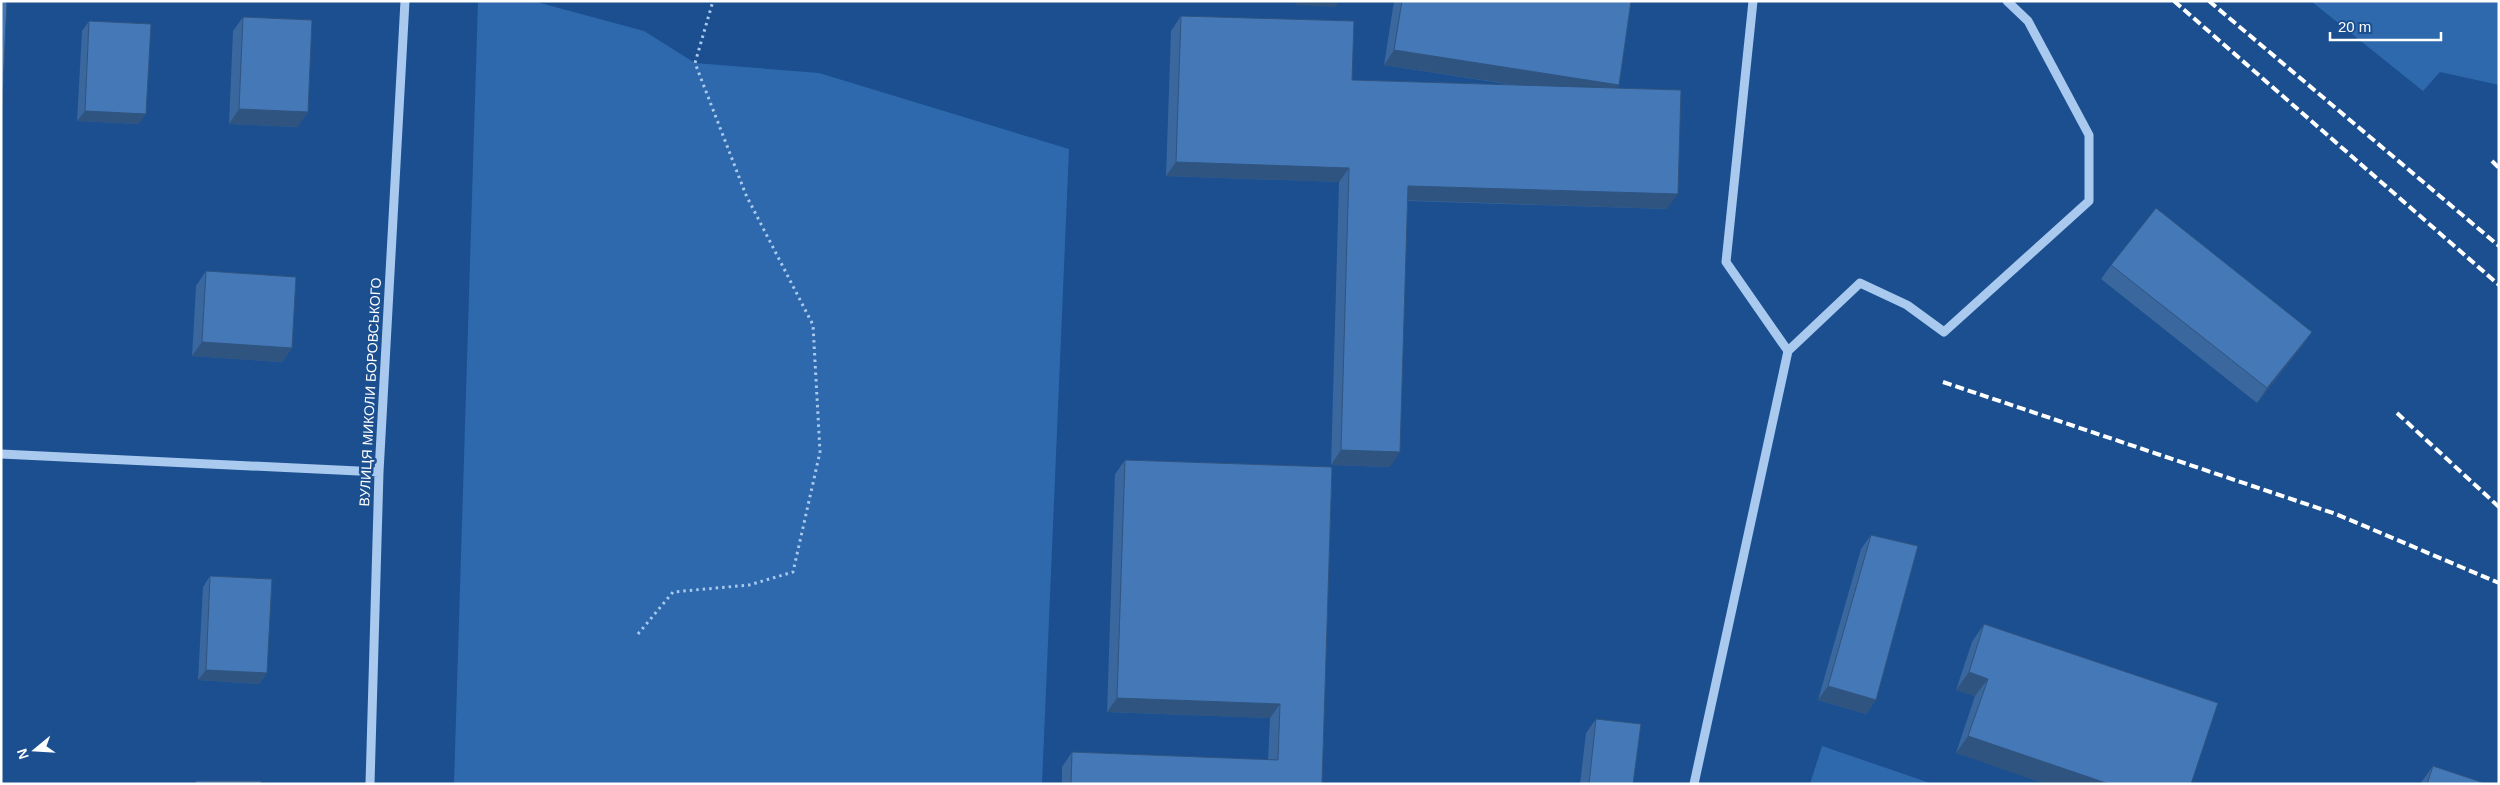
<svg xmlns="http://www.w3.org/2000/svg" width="2500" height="785" font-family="Helvetica,sans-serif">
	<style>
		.green { fill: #2e69ad }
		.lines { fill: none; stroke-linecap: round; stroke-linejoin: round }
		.path { stroke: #a9c9ee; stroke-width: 3; stroke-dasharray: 2.5 4; stroke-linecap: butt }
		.minor { stroke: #a9c9ee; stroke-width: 9 }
		.rail { stroke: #fff; stroke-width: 4; stroke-dasharray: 9 4; stroke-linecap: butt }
		.wall { fill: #3a679d }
		.shaded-wall { fill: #305480 }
		.building { fill: #4478b7; stroke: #305480 }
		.labels { text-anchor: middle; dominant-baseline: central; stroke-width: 5; stroke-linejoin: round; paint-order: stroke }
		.street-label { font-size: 14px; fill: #fff; stroke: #1b4f8f }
	</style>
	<rect width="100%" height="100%" fill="#1b4f8f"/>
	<path class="green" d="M478 1H533L644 31 695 63 819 73 1069 149 1042 784H454Z
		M2311 1H2499V85L2440 72 2423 91Z
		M1822 746 1933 784H1810Z"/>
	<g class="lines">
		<path class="path" d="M638 634 673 592 749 585 793 572 820 452 813 325 746 195 695 63 713 1"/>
		<path class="minor" d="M1753 1 1726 262 1788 351
			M1 454 379 472
			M370 784 379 472 405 1
			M1694 784 1788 351 1860 283 1907 305 1944 332 2089 201V135L2028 21 2007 1"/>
		<path class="rail" d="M2174 1 2499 285
			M2209 1 2499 246
			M2492 161 2499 168
			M1943 382 2336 514 2499 583
			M2397 413 2499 507"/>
	</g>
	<path class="wall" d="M1394 1H1631L1619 85 1617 88 1667 209 1408 201 1390 467 1331 465 1339 182 1166 176 1171 31 1181 16 1352 80 1513 85 1384 65Z
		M243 17 298 127 229 124 233 31Z
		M89 21 139 124 77 121 82 31Z
		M2111 265 2312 332 2302 346 2257 403 2101 279Z
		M206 271 292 348 282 362 192 356 196 286Z
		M1125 460 1332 467 1322 784H1062V767L1072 752 1268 760 1270 718 1107 712 1115 474Z
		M1871 535 1876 700 1866 714 1818 700 1861 549Z
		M210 576 267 673 259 684 198 680 203 587Z
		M1984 624 2191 784 1956 753 1975 696 1956 690 1972 642Z
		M1596 719 1633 784H1580L1586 733Z
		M2433 766 2487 784H2420Z"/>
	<path class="shaded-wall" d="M1298 1H1340L1335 7 1295 5Z
		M1394 50 1619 85 1609 99 1384 65Z
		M239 109 308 112 298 127 229 124Z
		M85 111 146 114 139 124 77 121Z
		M1176 162 1349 168 1339 182 1166 176Z
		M1408 186 1678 194 1667 209 1398 200Z
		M2312 332 2302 346 2257 403 2267 388Z
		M202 342 292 348 282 362 192 356Z
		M1341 450 1400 452 1390 467 1331 465Z
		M206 670 267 673 259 684 198 680Z
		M1969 672 1988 679 1975 696 1956 690Z
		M1828 686 1876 700 1866 714 1818 700Z
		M1117 698 1280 704 1270 718 1107 712Z
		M1968 736 2109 784H2045L1956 753Z"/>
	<path class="building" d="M1 1H7L2 108H1Z
		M1402 1H1631L1619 85 1394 50Z
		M1181 16 1354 21 1352 80 1681 90 1678 194 1408 186 1400 452 1341 450 1349 168 1176 162Z
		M243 17 312 20 308 112 239 109Z
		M89 21 151 24 146 114 85 111Z
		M2156 208 2312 332 2267 388 2111 265Z
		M206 271 296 277 292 348 202 342Z
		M1125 460 1332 467 1322 784H1071L1072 752 1278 760 1280 704 1117 698Z
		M1871 535 1918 546 1876 700 1828 686Z
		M210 576 272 579 267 673 206 670Z
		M1984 624 2218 703 2191 784H2109L1968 736 1988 679 1969 672Z
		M1596 719 1641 724 1633 784H1589Z
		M2433 766 2487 784H2427Z
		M196 781H261V784H196Z"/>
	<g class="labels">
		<g class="street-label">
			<text transform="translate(370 392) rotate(-87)">ВУЛИЦЯ МИКОЛИ БОРОВСЬКОГО</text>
		</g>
	</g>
	<rect width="2500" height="785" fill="none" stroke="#ffffff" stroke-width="5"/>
	<g transform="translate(35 750) rotate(252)" stroke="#1b4f8f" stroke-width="4" paint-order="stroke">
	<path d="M0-4L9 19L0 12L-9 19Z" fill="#ffffff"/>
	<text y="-8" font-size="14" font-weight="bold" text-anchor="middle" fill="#ffffff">N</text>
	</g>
	<path d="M2330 32v8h111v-8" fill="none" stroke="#ffffff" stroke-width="2.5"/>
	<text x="2338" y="32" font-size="15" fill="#ffffff" stroke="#1b4f8f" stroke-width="4" paint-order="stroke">20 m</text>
</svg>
